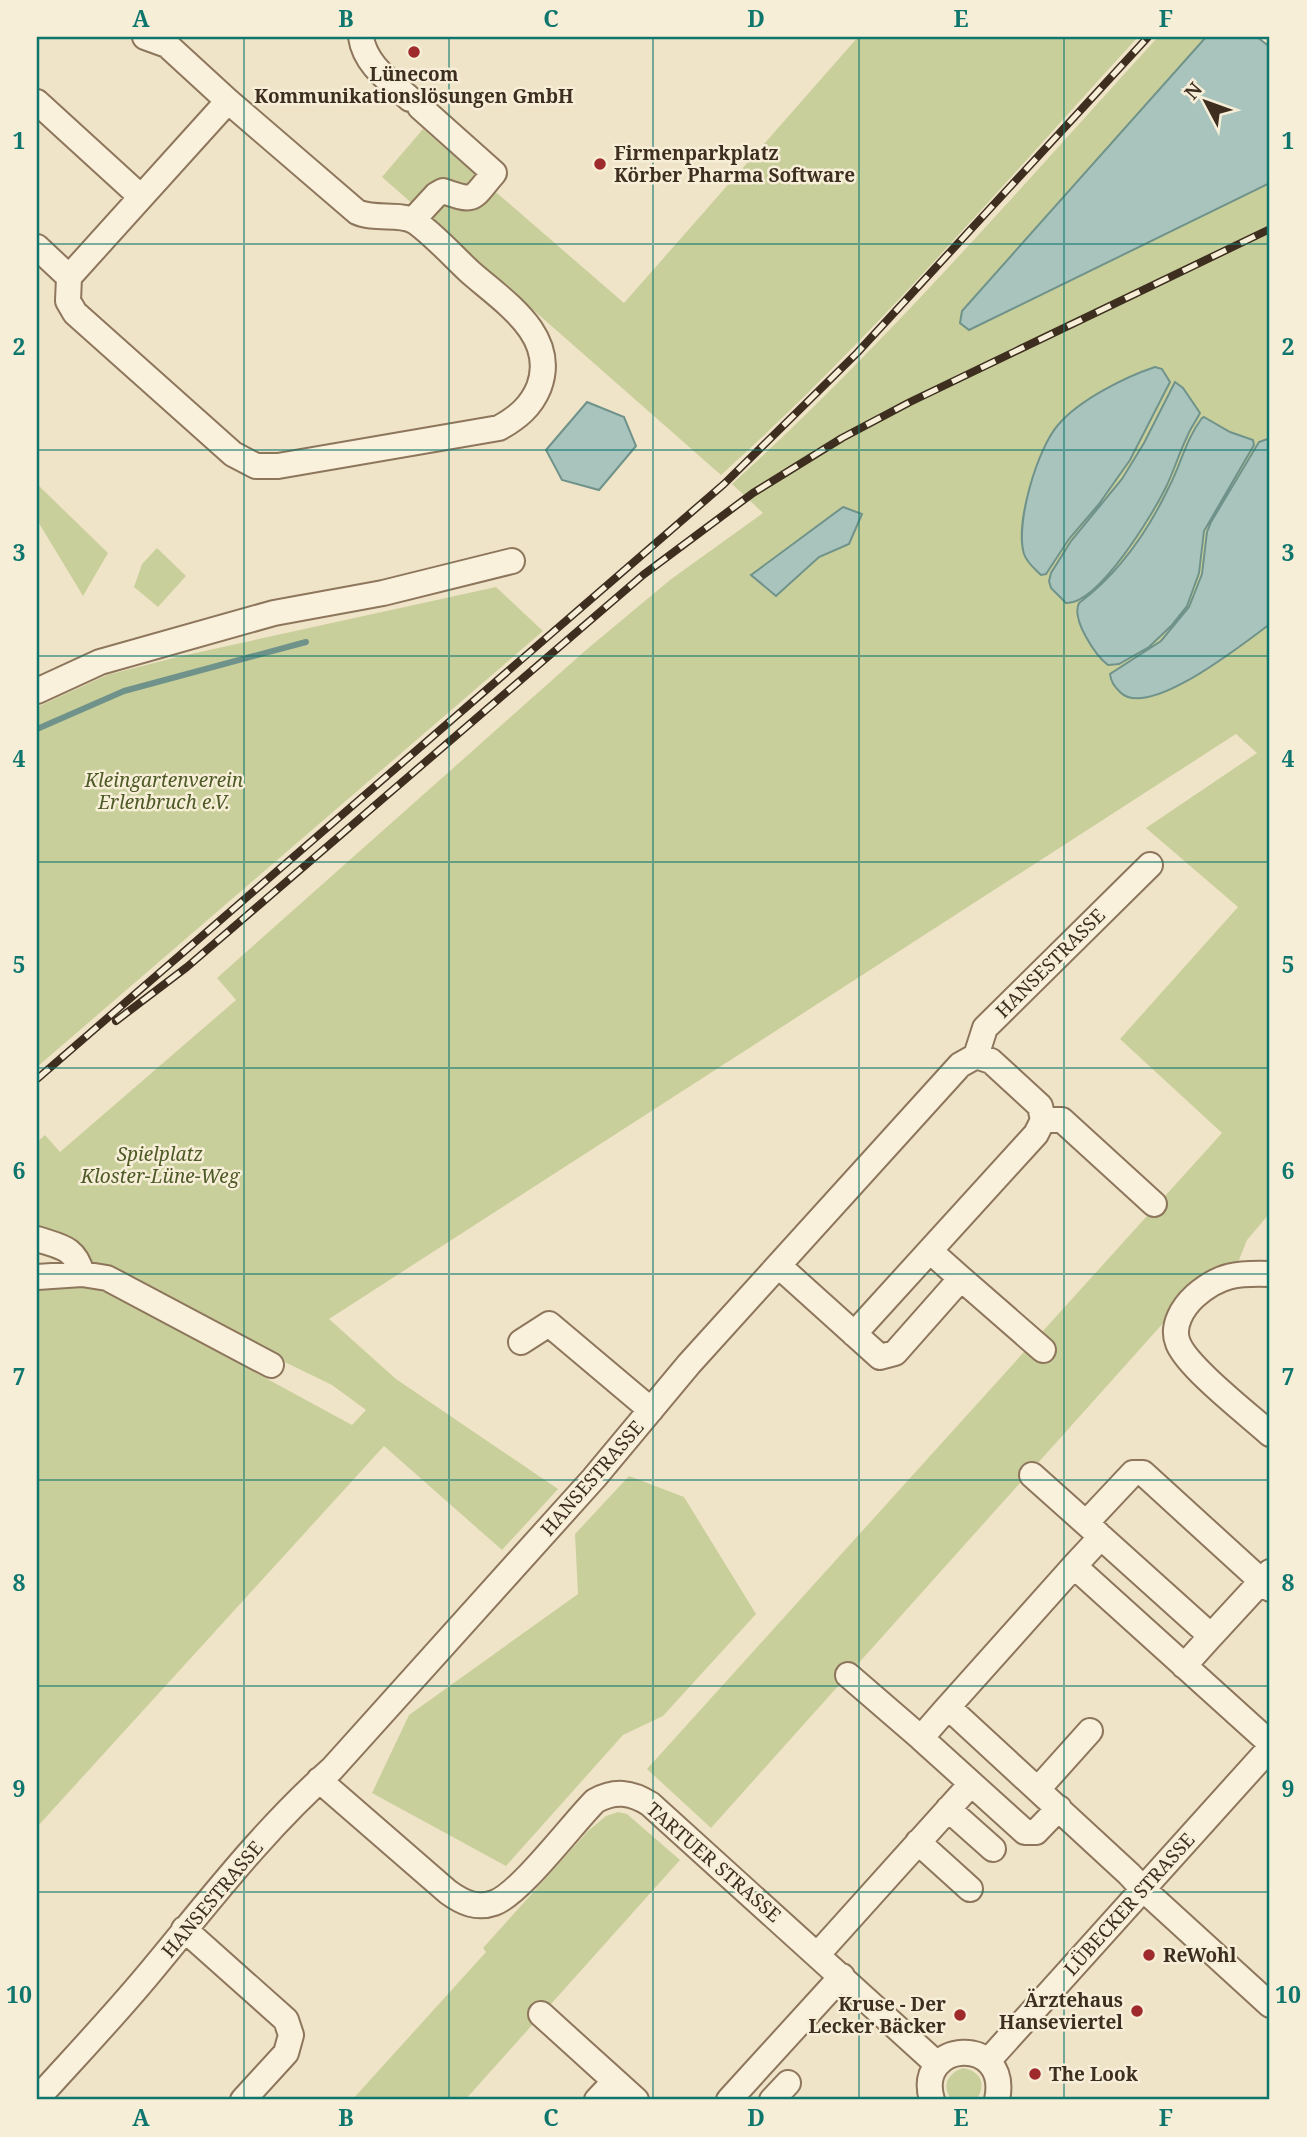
<svg xmlns="http://www.w3.org/2000/svg" width="1307" height="2137" font-family="'Noto Serif',serif">
	<style>
		.green { fill: #c9cf9b; fill-rule: evenodd }
		.water { fill: #a9c4bc; stroke: #6f938a; stroke-width: 2 }
		.lines { fill: none; stroke-linecap: round; stroke-linejoin: round }
		.stream { stroke: #6f938a; stroke-width: 6 }
		.minor-casing { stroke: #8d765c; stroke-width: 28 }
		.minor { stroke: #faf1dc; stroke-width: 24 }
		.rail-casing { stroke: #3d2e20; stroke-width: 8 }
		.rail { stroke: #f7eed8; stroke-width: 5; stroke-dasharray: 16; stroke-linecap: butt }
		.grid { fill: none; stroke: #0f766e; stroke-width: 2; stroke-opacity: 0.55 }
		.poi-dot { fill: #9e2a2b; stroke: #f7eed8; stroke-width: 2.5 }
		.labels { text-anchor: middle; dominant-baseline: central; stroke-width: 5; stroke-linejoin: round; paint-order: stroke }
		.poi-label { font-size: 19px; font-weight: bold; fill: #3d2e20; stroke: #f7eed8; text-anchor: start }
		.park-label { font-size: 19px; font-style: italic; fill: #4d5a26; stroke: #f7eed8 }
		.street-label { font-size: 19px; fill: #3d2e20; stroke: #f7eed8 }
		.neatline { fill: none; stroke: #0f766e; stroke-width: 2.5 }
		.grid-label { font-size: 23px; text-anchor: middle; font-weight: bold; fill: #0f766e }
	</style>
	<rect width="100%" height="100%" fill="#f0e4c8"/>
	<path class="green" d="M858 37H1138C1002 185 871 340 721 475L382 177 423 129 624 303Z
		M1158 37H1206L962 311 960 323 969 330 1270 183V1213L1247 1240 1237 1265 1174 1311 711 1828 647 1769 1222 1133 1120 1039 1238 907 1146 828 1257 753 1236 734 329 1319 396 1379 558 1489 502 1550 384 1446 37 1827V1289L78 1285 109 1293 352 1425 366 1410 332 1385 262 1351 121 1272 86 1263 69 1237 37 1230V1142L45 1135 60 1152 236 1000 217 978 586 650 670 580 763 513 732 484C884 346 1019 189 1158 37ZM862 514 849 544 819 557Z
		M37 484 108 553 83 596 37 520Z
		M157 548 186 576 158 607 134 587 142 564Z
		M496 587 543 631 37 1067V707L107 675 177 657Z
		M629 1476 684 1497 756 1614 663 1716 623 1735 506 1866 372 1793 409 1715 578 1594 575 1534Z
		M618 1812 627 1814 680 1860 465 2100H352L486 1952 483 1948 588 1831 606 1816Z
		M963 2068C981 2071 987 2085 976 2100H952C941 2087 947 2073 963 2068Z"/>
	<path class="water" d="M1206 37H1257L1270 47V183L969 330 960 323 962 311Z
		M1155 367 1162 369 1170 382 1130 460 1099 504 1069 539 1046 574 1041 575C1035 569 1027 563 1024 554 1015 524 1037 449 1058 425 1079 400 1125 377 1155 367Z
		M1175 382 1183 388 1200 413C1196 421 1190 429 1187 437 1179 453 1174 471 1166 487 1153 514 1098 605 1066 603L1051 588 1049 581 1051 573 1071 541 1122 479 1144 443Z
		M587 402 624 417 636 446 599 490 562 480 546 450Z
		M1204 417 1230 432 1253 440 1254 445 1204 531 1199 573 1187 606 1171 626 1149 647 1119 664 1108 665C1095 655 1071 619 1079 603 1118 574 1148 531 1169 487 1181 464 1186 439 1202 418Z
		M1270 438V624C1245 642 1148 721 1120 692 1114 686 1111 682 1110 674L1161 641 1189 607 1202 574 1207 532 1211 522 1259 442Z
		M843 507 862 514 849 544 819 557 776 596 751 575Z"/>
	<g class="lines">
		<path class="stream" d="M37 729 124 691 306 642"/>
		<defs>
			<path id="minor" d="M145 37 167 45 228 101 357 212C374 220 400 213 414 221 429 230 456 259 470 272 504 302 558 335 539 387 531 407 517 418 499 428L278 466H256L233 454 75 313 68 301 69 277 228 101
				M361 37C365 65 390 81 410 99
				M37 102 141 197
				M413 220 436 195 443 191C477 203 471 199 494 173L420 107
				M37 247 69 277
				M37 691 100 662 274 613 383 593 512 561
				M1043 1120H1062L1154 1204
				M37 1239C61 1247 75 1247 82 1274
				M779 1266 880 1357 895 1353 956 1284 957 1275 930 1251
				M1270 1274C1238 1273 1220 1274 1195 1296 1183 1307 1171 1326 1178 1343 1187 1367 1249 1415 1270 1434
				M957 1275 1043 1350
				M37 1277 82 1274 107 1278 271 1365
				M854 1334 1036 1134 1043 1120 1040 1106 991 1061 976 1056
				M521 1342 549 1324 651 1410
				M1032 1475 1098 1534
				M1086 1523 1133 1473H1143L1270 1589
				M1211 1636 1270 1572
				M1184 1666 1211 1636 1101 1537 1074 1566 1270 1743
				M848 1675 921 1738
				M948 1707 1074 1566
				M319 1780 448 1892C463 1903 477 1909 494 1903 520 1894 572 1824 595 1801 615 1790 631 1792 650 1804L937 2064
				M1038 1789 1090 1731
				M1059 1808 1036 1832H1025L921 1738 948 1707 1129 1874 1143 1889 1270 2005
				M948 1809 993 1849
				M918 1842 970 1889
				M184 1929 286 2020 291 2035 286 2053 243 2100
				M818 1954 971 1784
				M541 2014 615 2081
				M988 2061 1270 1748
				M37 2099C74 2058 112 2018 147 1976 207 1904 262 1831 332 1769L594 1478 689 1364 960 1065 976 1056 985 1028 1150 865
				M597 2100 615 2081 636 2100
				M729 2100 842 1976
				M772 2100 788 2083
				M932 2100C914 2040 1011 2034 997 2100"/>
		</defs>
		<use href="#minor" class="minor-casing"/>
		<use href="#minor" class="minor"/>
		<defs>
			<path id="rail" d="M116 1021 187 967 643 575 753 493 842 438 910 402 1270 229
				M37 1079 724 484 857 353 1148 37"/>
		</defs>
		<use href="#rail" class="rail-casing"/>
		<use href="#rail" class="rail"/>
	</g>
	<path class="grid" d="M244 37V2100M449 37V2100M653 37V2100M859 37V2100M1064 37V2100M37 244H1270M37 450H1270M37 656H1270M37 862H1270M37 1068H1270M37 1274H1270M37 1480H1270M37 1686H1270M37 1892H1270"/>
	<g class="poi-dot">
		<circle cx="414" cy="52" r="7"/>
		<circle cx="600" cy="164" r="7"/>
		<circle cx="1149" cy="1955" r="7"/>
		<circle cx="1137" cy="2011" r="7"/>
		<circle cx="960" cy="2015" r="7"/>
		<circle cx="1035" cy="2074" r="7"/>
	</g>
	<g class="labels">
		<g class="poi-label">
			<text x="414" y="74" text-anchor="middle">Lünecom<tspan x="414" dy="22">Kommunikationslösungen GmbH</tspan></text>
			<text x="614" y="153">Firmenparkplatz<tspan x="614" dy="22">Körber Pharma Software</tspan></text>
			<text x="1163" y="1955">ReWohl</text>
			<text x="1123" y="2000" text-anchor="end">Ärztehaus<tspan x="1123" dy="22">Hanseviertel</tspan></text>
			<text x="946" y="2004" text-anchor="end">Kruse - Der<tspan x="946" dy="22">Lecker Bäcker</tspan></text>
			<text x="1049" y="2074">The Look</text>
		</g>
		<g class="park-label">
			<text x="164" y="780">Kleingartenverein<tspan x="164" dy="22">Erlenbruch e.V.</tspan></text>
			<text x="160" y="1154">Spielplatz<tspan x="160" dy="22">Kloster-Lüne-Weg</tspan></text>
		</g>
		<g class="street-label">
			<text transform="translate(1050 963) rotate(-45)">HANSESTRASSE</text>
			<text transform="translate(592 1478) rotate(-49)">HANSESTRASSE</text>
			<text transform="translate(714 1862) rotate(41)">TARTUER STRASSE</text>
			<text transform="translate(212 1899) rotate(-50)">HANSESTRASSE</text>
			<text transform="translate(1129 1904) rotate(-48)">LÜBECKER STRASSE</text>
		</g>
	</g>
	<rect width="1307" height="2137" fill="none" stroke="#f7eed8" stroke-width="77"/>
	<g transform="translate(1206 102) rotate(311)" stroke="#f7eed8" stroke-width="5" paint-order="stroke">
	<path d="M0-5L12 26L0 18L-12 26Z" fill="#3d2e20"/>
	<text y="-10" font-size="19" font-weight="bold" text-anchor="middle" fill="#3d2e20">N</text>
	</g>
	<rect x="38" y="38" width="1230" height="2060" class="neatline"/>
	<g class="grid-label">
		<text x="141" y="27">A</text>
		<text x="346" y="27">B</text>
		<text x="551" y="27">C</text>
		<text x="756" y="27">D</text>
		<text x="961" y="27">E</text>
		<text x="1166" y="27">F</text>
		<text x="19" y="149">1</text>
		<text x="1288" y="149">1</text>
		<text x="19" y="355">2</text>
		<text x="1288" y="355">2</text>
		<text x="19" y="561">3</text>
		<text x="1288" y="561">3</text>
		<text x="19" y="767">4</text>
		<text x="1288" y="767">4</text>
		<text x="19" y="973">5</text>
		<text x="1288" y="973">5</text>
		<text x="19" y="1179">6</text>
		<text x="1288" y="1179">6</text>
		<text x="19" y="1385">7</text>
		<text x="1288" y="1385">7</text>
		<text x="19" y="1591">8</text>
		<text x="1288" y="1591">8</text>
		<text x="19" y="1797">9</text>
		<text x="1288" y="1797">9</text>
		<text x="19" y="2003">10</text>
		<text x="1288" y="2003">10</text>
		<text x="141" y="2126">A</text>
		<text x="346" y="2126">B</text>
		<text x="551" y="2126">C</text>
		<text x="756" y="2126">D</text>
		<text x="961" y="2126">E</text>
		<text x="1166" y="2126">F</text>
	</g>
</svg>
